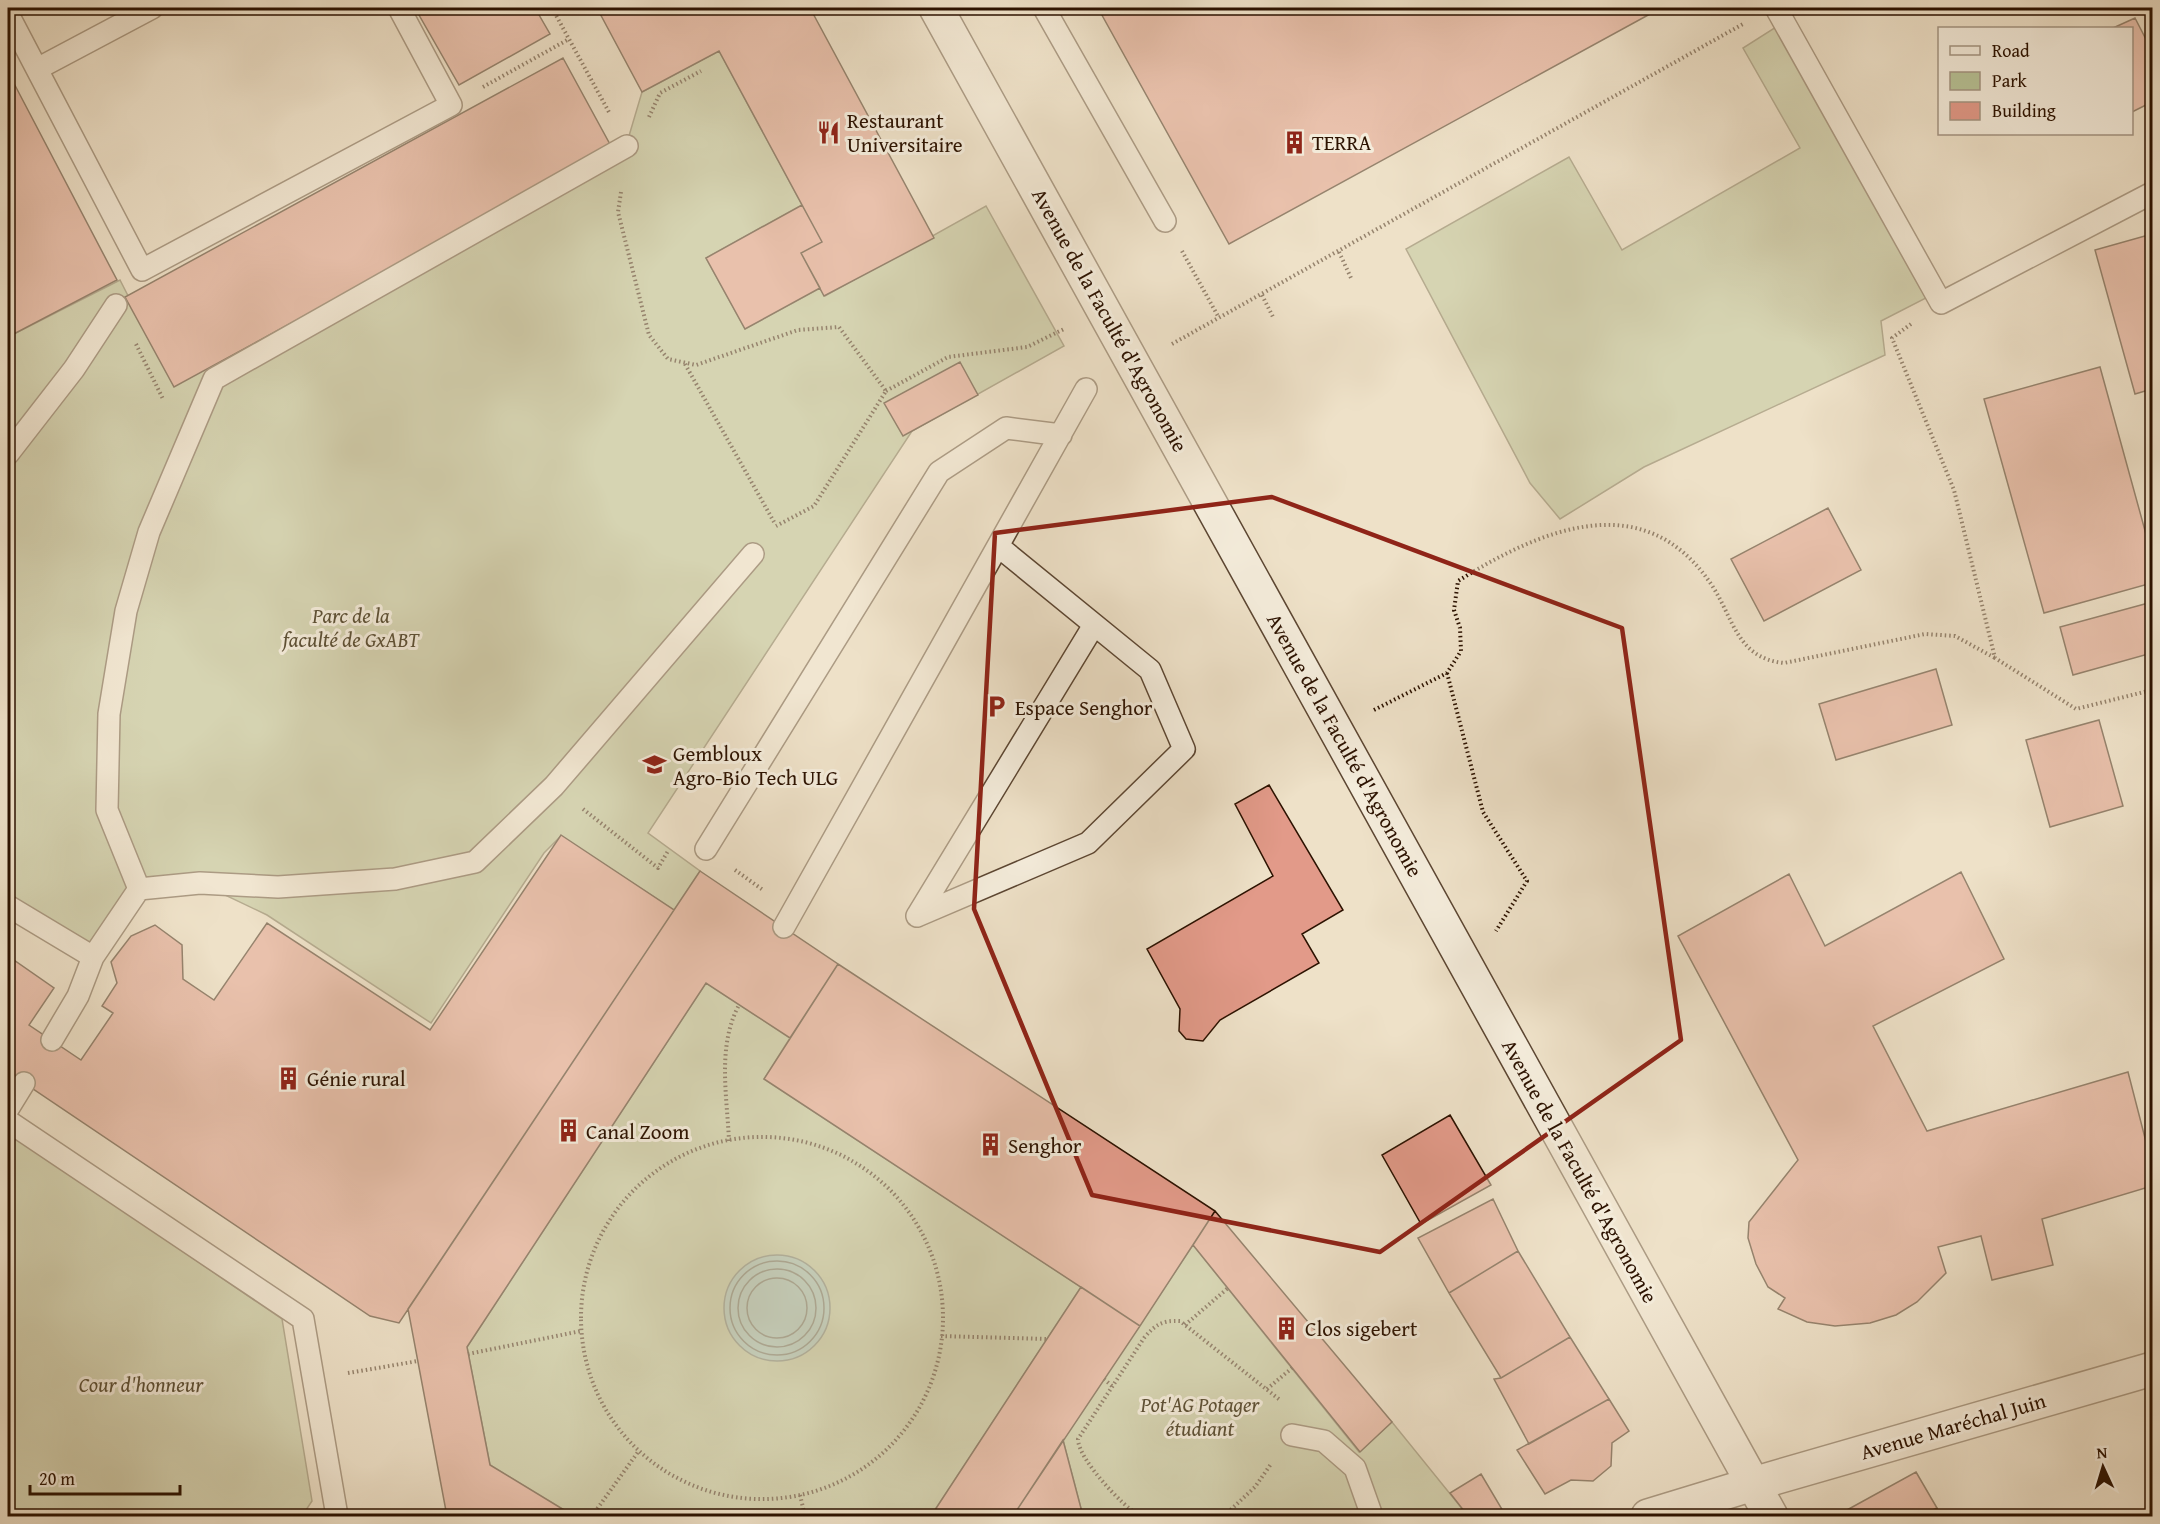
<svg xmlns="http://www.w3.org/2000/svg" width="2160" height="1524" font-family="'Gentium Book Plus',serif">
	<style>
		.green { fill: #b8c397; stroke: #726a4c; stroke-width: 1.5 }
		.water { fill: #99beb3; stroke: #6d796b; stroke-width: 1.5 }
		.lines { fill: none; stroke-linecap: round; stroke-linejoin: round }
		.shore { stroke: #62685a; stroke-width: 1.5 }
		.building { fill: #e29a89; stroke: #2c1200; stroke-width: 1.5 }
		.service-casing { stroke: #5c4632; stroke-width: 24 }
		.minor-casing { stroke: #5c4632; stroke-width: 36 }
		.tertiary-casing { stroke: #5c4632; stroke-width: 36 }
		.path { stroke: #2c1200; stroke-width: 4; stroke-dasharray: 1.5 3; stroke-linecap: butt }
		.service { stroke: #f4ecdb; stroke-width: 21 }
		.minor { stroke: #f4ecdb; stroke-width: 33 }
		.tertiary { stroke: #f4ecdb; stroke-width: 33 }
		.marked { fill: none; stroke: #8f2418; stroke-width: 4.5; stroke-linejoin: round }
		.labels { text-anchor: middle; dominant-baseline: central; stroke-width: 6; stroke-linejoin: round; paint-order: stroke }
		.poi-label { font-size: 21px; fill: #2c1200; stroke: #f4ecdb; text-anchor: start }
		.street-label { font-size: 21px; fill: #2c1200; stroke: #f4ecdb }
		.park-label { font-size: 21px; font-style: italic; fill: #5d5035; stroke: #f4ecdb }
	</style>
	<rect width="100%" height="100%" fill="#eee1c8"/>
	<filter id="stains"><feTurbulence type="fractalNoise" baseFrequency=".00333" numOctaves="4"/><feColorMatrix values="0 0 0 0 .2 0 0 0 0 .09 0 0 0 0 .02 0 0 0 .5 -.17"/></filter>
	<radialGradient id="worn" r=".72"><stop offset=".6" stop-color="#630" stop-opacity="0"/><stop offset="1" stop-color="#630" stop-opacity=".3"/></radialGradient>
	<path class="green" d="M1776 27 1926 298 1881 321 1885 355 1644 467 1560 519 1530 483 1406 249 1569 157 1622 250 1800 148 1743 48Z
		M719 51 802 205 706 258 745 329 820 288 825 296 986 206 1064 346 912 431 648 833 700 871 674 910 561 836 544 853 431 1023 267 915 200 883 139 889 93 957 8 906V337L120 280 174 386 626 146 642 92Z
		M706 983 790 1038 764 1079 1081 1287 931 1516H574L490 1465 467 1347Z
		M8 1132 282 1319 312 1501 302 1516H8Z
		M1193 1245 1359 1452 1392 1422 1468 1516H1083L1063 1440Z"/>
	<path class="water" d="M724 1308a53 53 0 1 1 106 0a53 53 0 1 1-106 0Z"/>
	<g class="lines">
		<path class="shore" d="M730 1308a47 47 0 1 1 94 0a47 47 0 1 1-94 0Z
			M738 1308a39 39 0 1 1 78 0a39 39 0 1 1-78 0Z
			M747 1308a30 30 0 1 1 60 0a30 30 0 1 1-60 0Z"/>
	</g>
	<path class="building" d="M415 8H535L550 34 459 85Z
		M597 8H810L934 238 824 296 801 253 822 242 719 51 642 92Z
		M1098 8H1661L1229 244Z
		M2135 18 2152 51V102L2132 112V28H2113Z
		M563 58 612 148 174 387 125 297Z
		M8 72 117 280 8 337Z
		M802 205 822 242 801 253 820 288 745 329 706 258Z
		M2152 234V389L2135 394 2095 250Z
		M960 362 978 395 903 436 884 403Z
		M2100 367 2152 556V583L2044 613 1984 399Z
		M1828 508 1861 570 1764 621 1731 559Z
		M2152 602V653L2073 675 2060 627Z
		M1936 669 1952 725 1836 760 1819 704Z
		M2099 720 2123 806 2050 827 2026 740Z
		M1269 785 1343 910 1302 934 1319 963 1220 1020 1203 1041 1186 1039 1179 1031 1180 1009 1147 949 1273 876 1235 804Z
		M561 835 674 910 399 1323 370 1316 8 1072V956L54 988 29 1025 81 1060 113 1013 102 1006 117 983 111 962 131 936 155 925 182 945 183 979 214 1000 267 923 430 1030Z
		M700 871 838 964 790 1038 706 983 467 1347 490 1465 574 1516H455L446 1511 408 1309Z
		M1961 872 2004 959 1873 1026 1927 1131 2128 1072 2152 1165V1186L2042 1219 2053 1265 1992 1280 1981 1236 1938 1247 1946 1273 1917 1302 1896 1315 1870 1323 1835 1326 1807 1322 1778 1309 1785 1298 1768 1287 1756 1264 1748 1238 1749 1222 1798 1160 1678 936 1789 874 1825 946Z
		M838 964 1215 1211 1140 1326 764 1079Z
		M1450 1115 1491 1185 1421 1224 1382 1155Z
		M1493 1199 1518 1251 1449 1293 1418 1238Z
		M1215 1211 1392 1422 1360 1452 1193 1245Z
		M1518 1251 1570 1337 1501 1378 1449 1293Z
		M1081 1287 1140 1326 1013 1516H931Z
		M1570 1337 1609 1399 1529 1444 1494 1379 1501 1378Z
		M1609 1399 1629 1431 1612 1443 1611 1466 1593 1481 1571 1480 1545 1494 1517 1450Z
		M1063 1440 1083 1516H1013Z
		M1916 1472 1937 1508 1921 1516H1836Z
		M1481 1474 1503 1511 1481 1516H1468L1450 1493Z
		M1937 1508 1941 1516H1921Z"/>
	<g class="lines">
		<defs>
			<path id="service" d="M1044 8 1165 221
				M1776 8 1941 303 2152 193
				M8 14 142 270 451 105 399 8
				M37 69 152 8
				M8 454 74 369 116 305
				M706 849 939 472 1006 428 1061 435
				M139 889 107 810 109 714 126 611 149 532 214 379 627 146
				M8 906 93 957 139 889 200 883 278 887 395 879 475 862 554 786 753 554
				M917 916 1088 843 1184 749 1150 670 998 546
				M917 916 1094 625
				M784 927 1086 389
				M52 1040 78 996 93 957
				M8 1109 24 1083
				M8 1121 303 1319 337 1516
				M1292 1435 1324 1441 1355 1468 1372 1516"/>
			<path id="minor" d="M1648 1516 1753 1484"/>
			<path id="tertiary" d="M936 8 1771 1516
				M1753 1484 2152 1369"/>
		</defs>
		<use href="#service" class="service-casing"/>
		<use href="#minor" class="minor-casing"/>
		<use href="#tertiary" class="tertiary-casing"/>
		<path class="path" d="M552 8 610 114
			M483 87 569 39
			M649 117 660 93 701 71
			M621 192 618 212 649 335 668 359 696 365 798 330 839 327 886 391 814 506 776 526
			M1182 251 1219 318
			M1339 252 1351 278
			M1262 295 1274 319
			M1911 324 1892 338 1954 490 1995 658 2076 709 2152 690
			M136 344 163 399
			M1172 344 1743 24
			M685 364 774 522
			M886 391 948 357 1027 347 1064 329
			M1447 673 1483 812 1527 881 1496 931
			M1374 710 1447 673 1461 651 1460 628 1454 610 1458 581C1541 529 1644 485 1711 584 1734 618 1736 658 1784 663L1925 634 1955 636 1995 658
			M583 809 658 868 668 851
			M735 870 763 890
			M581 1318a181 181 0 1 1 362 0a181 181 0 1 1-362 0Z
			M729 1141C727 1095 717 1046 739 1005
			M1185 1325 1228 1288
			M941 1336 1047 1339
			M468 1354 581 1331
			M348 1373 418 1361
			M1104 1379 1112 1386
			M1267 1389 1292 1368
			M800 1495 805 1516
			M592 1516 638 1452
			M1139 1516C1122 1505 1078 1459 1078 1439L1144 1338C1155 1325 1162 1320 1180 1321L1280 1400
			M1224 1516 1255 1487 1271 1464"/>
		<use href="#service" class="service"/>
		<use href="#minor" class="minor"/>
		<use href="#tertiary" class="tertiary"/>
	</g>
	<path d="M0 0H2160V1524H0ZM1272 497 1622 628 1681 1040 1380 1252 1092 1195 974 909 995 533Z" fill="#eee1c8" fill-opacity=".55" fill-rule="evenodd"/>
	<path class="marked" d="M1272 497 1622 628 1681 1040 1380 1252 1092 1195 974 909 995 533Z"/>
	<defs>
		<symbol id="restaurant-bare" viewBox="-9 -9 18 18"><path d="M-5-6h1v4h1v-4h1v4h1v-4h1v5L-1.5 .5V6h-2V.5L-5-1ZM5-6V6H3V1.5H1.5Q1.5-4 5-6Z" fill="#8f2418" stroke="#f4ecdb" stroke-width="2.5" paint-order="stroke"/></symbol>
		<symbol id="building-bare" viewBox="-9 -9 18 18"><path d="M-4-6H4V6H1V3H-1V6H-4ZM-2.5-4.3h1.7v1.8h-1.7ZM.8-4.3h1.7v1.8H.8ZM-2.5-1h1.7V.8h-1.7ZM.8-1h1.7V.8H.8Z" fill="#8f2418" stroke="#f4ecdb" stroke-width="2.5" paint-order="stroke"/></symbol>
		<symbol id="parking-bare" viewBox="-9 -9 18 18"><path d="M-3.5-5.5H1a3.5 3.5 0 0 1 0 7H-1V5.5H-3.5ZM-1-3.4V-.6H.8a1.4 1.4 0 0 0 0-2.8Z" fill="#8f2418" stroke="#f4ecdb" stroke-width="2.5" paint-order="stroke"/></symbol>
		<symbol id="university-bare" viewBox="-9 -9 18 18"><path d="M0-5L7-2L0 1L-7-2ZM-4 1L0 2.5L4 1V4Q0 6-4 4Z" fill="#8f2418" stroke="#f4ecdb" stroke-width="2.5" paint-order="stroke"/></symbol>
	</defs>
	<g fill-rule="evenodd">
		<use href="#restaurant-bare" x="812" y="116" width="33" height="33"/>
		<use href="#building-bare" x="1278" y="126" width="33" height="33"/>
		<use href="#parking-bare" x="980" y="690" width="33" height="33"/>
		<use href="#university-bare" x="638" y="748" width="33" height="33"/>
		<use href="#building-bare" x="272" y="1062" width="33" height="33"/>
		<use href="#building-bare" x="552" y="1114" width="33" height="33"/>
		<use href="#building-bare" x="974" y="1128" width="33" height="33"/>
		<use href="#building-bare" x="1270" y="1312" width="33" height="33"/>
	</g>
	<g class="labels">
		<g class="poi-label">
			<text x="847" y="120">Restaurant<tspan x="847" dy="24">Universitaire</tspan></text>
			<text x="1312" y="142">TERRA</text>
			<text x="1015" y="707">Espace Senghor</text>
			<text x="673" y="753">Gembloux<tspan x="673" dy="24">Agro-Bio Tech ULG</tspan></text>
			<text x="307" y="1078">Génie rural</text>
			<text x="586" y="1131">Canal Zoom</text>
			<text x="1008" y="1145">Senghor</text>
			<text x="1305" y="1328">Clos sigebert</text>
		</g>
		<g class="street-label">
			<text transform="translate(1110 320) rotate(61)">Avenue de la Faculté d'Agronomie</text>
			<text transform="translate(1345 745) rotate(61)">Avenue de la Faculté d'Agronomie</text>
			<text transform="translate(1580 1171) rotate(61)">Avenue de la Faculté d'Agronomie</text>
			<text transform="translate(1953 1426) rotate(-16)">Avenue Maréchal Juin</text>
		</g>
		<g class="park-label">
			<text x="351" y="615">Parc de la<tspan x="351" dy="24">faculté de GxABT</tspan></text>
			<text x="141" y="1384">Cour d'honneur</text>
			<text x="1200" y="1404">Pot'AG Potager<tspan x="1200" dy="24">étudiant</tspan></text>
		</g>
	</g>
	<rect width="2160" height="1524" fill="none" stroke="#eee1c8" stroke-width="30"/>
	<rect x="9" y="9" width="2142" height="1506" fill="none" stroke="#2c1200" stroke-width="3"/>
	<rect x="15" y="15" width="2130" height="1494" fill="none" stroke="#2c1200" stroke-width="1.5"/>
	<rect x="1938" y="27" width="195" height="108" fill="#f4ecdb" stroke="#a49583" stroke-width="1.5"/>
	<rect x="1950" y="46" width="30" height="9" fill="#f4ecdb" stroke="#a49583" stroke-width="1.5"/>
	<text x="1992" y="57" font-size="18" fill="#2c1200">Road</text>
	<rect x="1950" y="72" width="30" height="18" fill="#b8c397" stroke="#a49583" stroke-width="1.5"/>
	<text x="1992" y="87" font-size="18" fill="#2c1200">Park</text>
	<rect x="1950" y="102" width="30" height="18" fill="#e29a89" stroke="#a49583" stroke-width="1.5"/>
	<text x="1992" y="117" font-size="18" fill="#2c1200">Building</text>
	<g transform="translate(2103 1467) rotate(356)" stroke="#f4ecdb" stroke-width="4.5" paint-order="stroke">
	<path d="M0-4.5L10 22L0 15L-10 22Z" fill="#2c1200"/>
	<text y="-9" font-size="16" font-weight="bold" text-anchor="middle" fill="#2c1200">N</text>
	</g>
	<path d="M30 1485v9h150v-9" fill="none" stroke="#2c1200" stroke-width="3"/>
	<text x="39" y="1485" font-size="18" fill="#2c1200" stroke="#f4ecdb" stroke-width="4.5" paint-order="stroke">20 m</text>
	<rect width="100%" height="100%" filter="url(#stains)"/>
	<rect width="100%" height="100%" fill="url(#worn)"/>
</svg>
